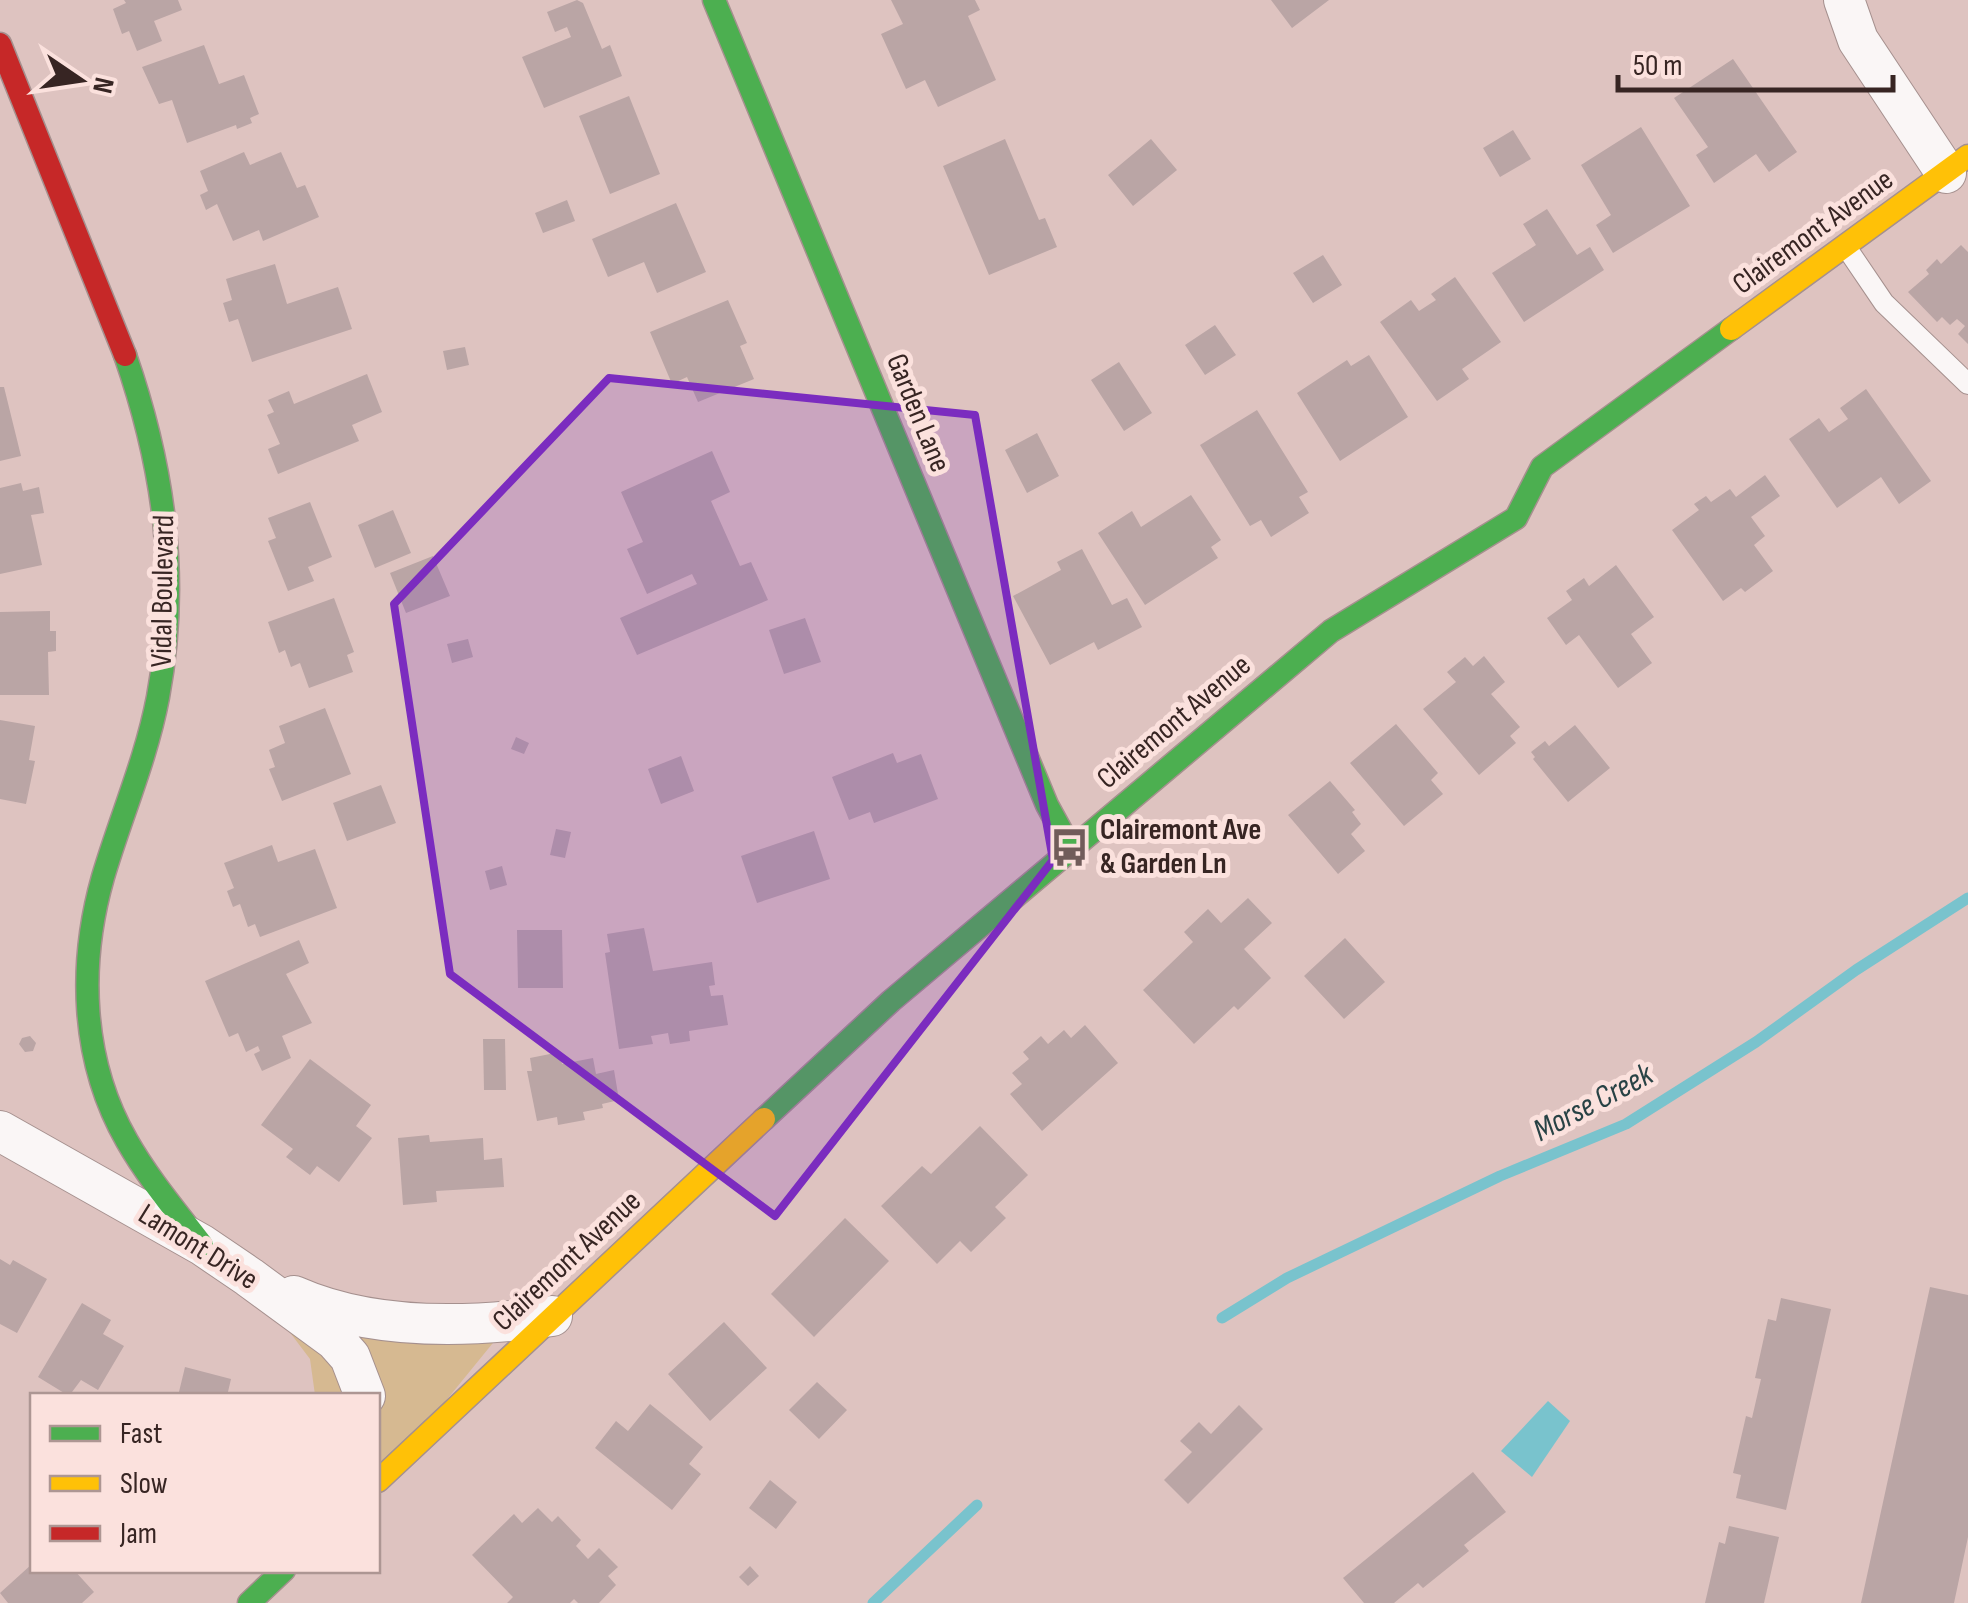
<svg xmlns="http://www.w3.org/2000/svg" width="1968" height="1603" font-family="'Sofia Sans Condensed',sans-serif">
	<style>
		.green { fill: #d6b991 }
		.water { fill: #79c3cd }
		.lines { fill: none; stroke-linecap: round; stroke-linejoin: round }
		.stream { stroke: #79c3cd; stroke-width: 11 }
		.building { fill: #baa5a5 }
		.lane-casing { stroke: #a5908e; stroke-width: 22 }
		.street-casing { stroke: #a5908e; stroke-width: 42 }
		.fast-casing { stroke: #a5908e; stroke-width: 25 }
		.slow-casing { stroke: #a5908e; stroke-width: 25 }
		.jam-casing { stroke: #a5908e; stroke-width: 25 }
		.lane { stroke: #faf6f6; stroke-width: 20 }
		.street { stroke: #faf6f6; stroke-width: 40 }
		.fast { stroke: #4caf50; stroke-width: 22 }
		.slow { stroke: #ffc107; stroke-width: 22 }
		.jam { stroke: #c62828; stroke-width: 22 }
		.marked { fill: #7b2cbf; fill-opacity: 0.2; stroke: #7b2cbf; stroke-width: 8; stroke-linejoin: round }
		.labels { text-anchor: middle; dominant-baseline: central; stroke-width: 10; stroke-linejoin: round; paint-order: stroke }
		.street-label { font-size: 30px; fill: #372523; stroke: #fbe1dd }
		.poi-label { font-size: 30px; font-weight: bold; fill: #372523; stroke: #fbe1dd; text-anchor: start }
		.water-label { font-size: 32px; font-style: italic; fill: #284245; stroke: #fbe1dd }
	</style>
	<rect width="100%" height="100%" fill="#dec3c0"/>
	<path class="green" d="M248 1277 510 1322 378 1484V1396L315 1395 310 1359Z"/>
	<path class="water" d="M1548 1401 1570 1421 1532 1477 1501 1451Z"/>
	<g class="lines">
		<path class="stream" d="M1222 1318 1287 1278 1500 1176 1626 1124 1756 1042 1856 970 1968 898
			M873 1603 977 1505"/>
	</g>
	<path class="building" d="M124 0H178L182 10 154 21 162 41 137 51 129 31 122 34 113 9 126 3Z
		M577 0 583 3 602 49 610 45 622 76 544 108 522 57 571 37 567 27 555 32 547 12Z
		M891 0H975L980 10 968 16 996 80 938 107 925 80 906 89 881 34 903 24Z
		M1271 0H1329L1292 28Z
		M204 45 219 84 244 75 259 114 250 118 252 123 237 129 236 125 187 143 172 100 159 104 142 67Z
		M1733 59 1797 152 1769 172 1756 154 1714 183 1696 155 1708 147 1674 98Z
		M629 96 660 174 610 194 579 116Z
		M1641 127 1690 206 1613 253 1596 225 1611 215 1581 165Z
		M1513 130 1531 159 1500 177 1483 148Z
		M1005 139 1039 220 1045 218 1057 247 989 275 943 166Z
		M1151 139 1177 170 1133 206 1108 175Z
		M244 152 250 165 281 152 297 188 305 185 319 217 263 241 259 230 233 241 217 204 206 210 200 195 208 191 200 171Z
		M567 200 575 221 543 233 535 213Z
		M676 203 706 272 657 293 644 262 608 277 592 239Z
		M1547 209 1577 255 1590 247 1604 270 1524 322 1492 273 1536 245 1523 224Z
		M1961 245 1968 252V344L1958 334 1965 326 1957 319 1950 325 1942 317 1937 322 1908 292 1929 274 1926 270 1937 259 1941 264Z
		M1323 255 1342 285 1313 303 1293 273Z
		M275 264 287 304 338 287 352 329 252 362 238 319 229 322 223 303 232 300 226 279Z
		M1455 277 1501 342 1462 369 1469 379 1437 401 1380 322 1411 300 1419 311 1436 300 1431 294Z
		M728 300 747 343 740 346 754 379 698 402 687 377 672 384 650 332Z
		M1215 325 1236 355 1205 375 1185 345Z
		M465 347 469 365 447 370 443 351Z
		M1369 355 1408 417 1340 461 1297 393 1347 360 1351 366Z
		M1119 362 1152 413 1124 431 1091 380Z
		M367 374 382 412 352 425 359 441 278 474 268 449 280 444 267 415 274 412 268 400 289 391 294 404Z
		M0 387H4L21 456 0 461Z
		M1866 389 1931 481 1899 504 1881 477 1837 508 1789 439 1819 418 1829 432 1848 419 1840 408Z
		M1257 410 1308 492 1299 497 1309 513 1271 537 1261 520 1250 526 1200 445Z
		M1037 433 1059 476 1027 493 1005 450Z
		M712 451 730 492 711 501 740 566 751 562 768 600 637 655 620 618 697 584 692 574 647 594 627 549 643 542 621 492Z
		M1765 475 1780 496 1751 517 1765 536 1754 545 1773 571 1745 592 1741 588 1723 601 1672 530 1699 510 1694 504 1706 496 1711 502 1730 489 1736 497Z
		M21 483 23 491 39 487 44 513 31 515 42 565 0 574V488Z
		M1191 495 1221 540 1211 547 1218 558 1145 605 1098 533 1132 511 1141 527Z
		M310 502 332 557 308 567 314 581 288 591 268 541 276 538 268 518Z
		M393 510 411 553 375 568 358 525Z
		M1082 549 1112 605 1127 598 1142 627 1098 650 1094 642 1050 665 1013 596 1061 570 1057 562Z
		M433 556 450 596 406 613 390 573Z
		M1616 565 1654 617 1631 634 1652 663 1618 688 1579 635 1566 645 1547 618 1572 600 1566 591 1584 578 1589 586Z
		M334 598 354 652 347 655 353 672 309 688 300 663 291 667 285 650 279 653 268 622Z
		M50 611V631H56V651L48 652 49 695H0V612Z
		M805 618 821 662 784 674 769 630Z
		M468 639 473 657 452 663 447 644Z
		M1484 656 1505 682 1491 694 1520 727 1510 736 1516 743 1479 775 1423 709 1456 682 1447 672 1465 657 1473 666Z
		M325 708 351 774 282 801 269 769 275 767 269 750 285 743 279 726Z
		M0 720 35 726 29 760 35 761 26 804 0 799Z
		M1396 724 1438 773 1431 780 1443 794 1404 826 1350 763Z
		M1575 725 1610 768 1568 802 1533 759 1535 757 1531 752 1545 741 1549 746Z
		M516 737 529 743 524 754 511 749Z
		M893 753 897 763 921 754 938 799 874 823 870 812 849 820 832 777Z
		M681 756 694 791 661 804 648 769Z
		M1330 781 1355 810 1352 812 1361 824 1351 834 1365 851 1338 874 1288 815Z
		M381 785 396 823 347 841 333 803Z
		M556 829 571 832 565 858 550 855Z
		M814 831 830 879 757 903 741 856Z
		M272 845 278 862 315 849 337 908 260 937 255 924 248 927 240 904 233 907 227 891 234 888 224 863Z
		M502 866 507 885 490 890 485 871Z
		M1248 898 1272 923 1244 949 1271 978 1238 1010 1234 1006 1194 1044 1143 990 1193 942 1184 932 1208 909 1221 923Z
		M644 928 653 971 712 962 715 985 709 986 711 996 723 995 728 1025 689 1031 690 1041 670 1044 668 1033 651 1036 653 1044 619 1049 605 953 610 952 607 934Z
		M517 930H562L563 988H518Z
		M1345 938 1385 982 1344 1019 1304 976Z
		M299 940 309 963 286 974 312 1023 282 1036 291 1058 262 1071 254 1054 260 1051 258 1046 246 1052 238 1033 229 1037 205 981Z
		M1085 1025 1118 1063 1042 1131 1010 1094 1022 1084 1012 1073 1029 1059 1023 1052 1041 1036 1048 1044 1064 1030 1071 1038Z
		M30 1036 36 1043 33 1051 25 1052 19 1044 22 1038Z
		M483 1039H505L506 1090H484Z
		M560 1052 562 1064 593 1058 596 1074 614 1070 619 1100 602 1104 603 1108 583 1112 585 1120 558 1125 557 1117 537 1121 527 1071H532L530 1058Z
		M310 1059 371 1105 356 1126 372 1138 339 1182 317 1166 310 1175 286 1157 293 1149 261 1125Z
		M980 1126 1028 1175 995 1207 1006 1218 971 1252 960 1241 937 1264 881 1206 922 1166 931 1174Z
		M429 1135 430 1142 483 1138 484 1160 502 1158 504 1187 436 1191 437 1202 403 1205 398 1138Z
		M845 1218 889 1261 814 1337 771 1294Z
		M0 1259 10 1265 13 1260 47 1279 17 1333 0 1324Z
		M1930 1287 1968 1295V1537L1954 1603H1861Z
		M1781 1298 1831 1309 1786 1510 1736 1498 1741 1475 1733 1473 1746 1416 1752 1418 1761 1379 1755 1378 1768 1319 1776 1321Z
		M82 1303 111 1320 103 1334 124 1346 98 1390 81 1380 69 1396 38 1377Z
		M724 1322 767 1368 710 1421 668 1374Z
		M185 1367 231 1379 227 1396H178Z
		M817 1382 847 1410 819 1439 789 1410Z
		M650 1404 703 1447 689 1464 701 1474 672 1510 595 1448 616 1421 628 1431Z
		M1239 1405 1263 1429 1188 1504 1164 1480 1192 1452 1180 1441 1199 1422 1211 1434Z
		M1473 1472 1506 1512 1464 1545 1469 1551 1423 1588 1418 1583 1394 1603H1364L1343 1578Z
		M770 1480 797 1502 776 1529 749 1508Z
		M538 1508 552 1522 558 1516 581 1540 576 1546 588 1559 599 1548 618 1567 608 1576 616 1585 599 1603H578L574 1599 570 1603H507L513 1597 472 1555 514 1514 522 1523Z
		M1729 1526 1779 1537 1764 1603H1705L1719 1542 1725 1544Z
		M32 1564V1570H74L94 1592 82 1603H8L0 1593Z
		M750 1566 759 1576 748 1586 739 1577Z"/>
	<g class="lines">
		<defs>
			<path id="lane" d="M1846 247 1884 303 1968 384"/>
			<path id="street" d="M1844 0 1858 40 1946 173
				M0 1131 202 1245 249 1277 335 1340 350 1357 365 1396
				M294 1296C373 1331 469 1328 552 1316"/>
			<path id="fast" d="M714 0 1047 805 1070 847
				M125 355C164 467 180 579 158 697 146 760 121 816 103 877 78 965 81 1061 127 1141 148 1178 176 1211 202 1245
				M764 1119 891 1001 1331 631 1516 518 1542 467 1731 329
				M249 1603 284 1570"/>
			<path id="slow" d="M1731 329 1968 156
				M378 1481 764 1119"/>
			<path id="jam" d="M0 44 125 355"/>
		</defs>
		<use href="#lane" class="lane-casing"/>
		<use href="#street" class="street-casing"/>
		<use href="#fast" class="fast-casing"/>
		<use href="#slow" class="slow-casing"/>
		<use href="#jam" class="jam-casing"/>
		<use href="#lane" class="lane"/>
		<use href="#street" class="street"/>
		<use href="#fast" class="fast"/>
		<use href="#slow" class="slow"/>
		<use href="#jam" class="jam"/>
	</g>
	<path class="marked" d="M609 378 975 415 1053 860 775 1216 450 974 394 604Z"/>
	<defs>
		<symbol id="bus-bare" viewBox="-9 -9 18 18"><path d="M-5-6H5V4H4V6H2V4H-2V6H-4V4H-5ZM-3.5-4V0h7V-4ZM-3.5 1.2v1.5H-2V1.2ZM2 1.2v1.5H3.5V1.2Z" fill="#715c5a" stroke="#fbe1dd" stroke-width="2.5" paint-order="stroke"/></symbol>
	</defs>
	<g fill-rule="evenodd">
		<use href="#bus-bare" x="1042" y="820" width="55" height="55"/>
	</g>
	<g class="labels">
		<g class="street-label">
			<text transform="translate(1813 232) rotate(-36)">Clairemont Avenue</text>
			<text transform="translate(918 413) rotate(68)">Garden Lane</text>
			<text transform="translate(163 591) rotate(-89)">Vidal Boulevard</text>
			<text transform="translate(1174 722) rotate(-40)">Clairemont Avenue</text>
			<text transform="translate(198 1247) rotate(32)">Lamont Drive</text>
			<text transform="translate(567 1261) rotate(-43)">Clairemont Avenue</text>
		</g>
		<g class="poi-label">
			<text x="1100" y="830">Clairemont Ave<tspan x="1100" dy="34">&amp; Garden Ln</tspan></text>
		</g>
		<g class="water-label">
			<text transform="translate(1593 1103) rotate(-28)">Morse Creek</text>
		</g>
	</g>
	<rect x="30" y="1393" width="350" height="180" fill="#fbe1dd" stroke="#ad9693" stroke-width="2.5"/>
	<rect x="50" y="1426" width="50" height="15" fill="#4caf50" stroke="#ad9693" stroke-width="2.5"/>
	<text x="120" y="1443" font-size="30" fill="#372523">Fast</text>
	<rect x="50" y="1476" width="50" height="15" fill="#ffc107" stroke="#ad9693" stroke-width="2.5"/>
	<text x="120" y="1493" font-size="30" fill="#372523">Slow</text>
	<rect x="50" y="1526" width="50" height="15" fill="#c62828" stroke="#ad9693" stroke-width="2.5"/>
	<text x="120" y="1543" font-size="30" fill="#372523">Jam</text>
	<g transform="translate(80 80) rotate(103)" stroke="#fbe1dd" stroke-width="8" paint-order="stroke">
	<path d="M0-8L18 38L0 25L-18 38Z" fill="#372523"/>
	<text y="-15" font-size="28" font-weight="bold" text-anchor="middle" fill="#372523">N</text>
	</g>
	<path d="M1618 75v15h275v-15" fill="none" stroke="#372523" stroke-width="5"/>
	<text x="1633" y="75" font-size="30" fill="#372523" stroke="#fbe1dd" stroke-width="8" paint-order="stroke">50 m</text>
</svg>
